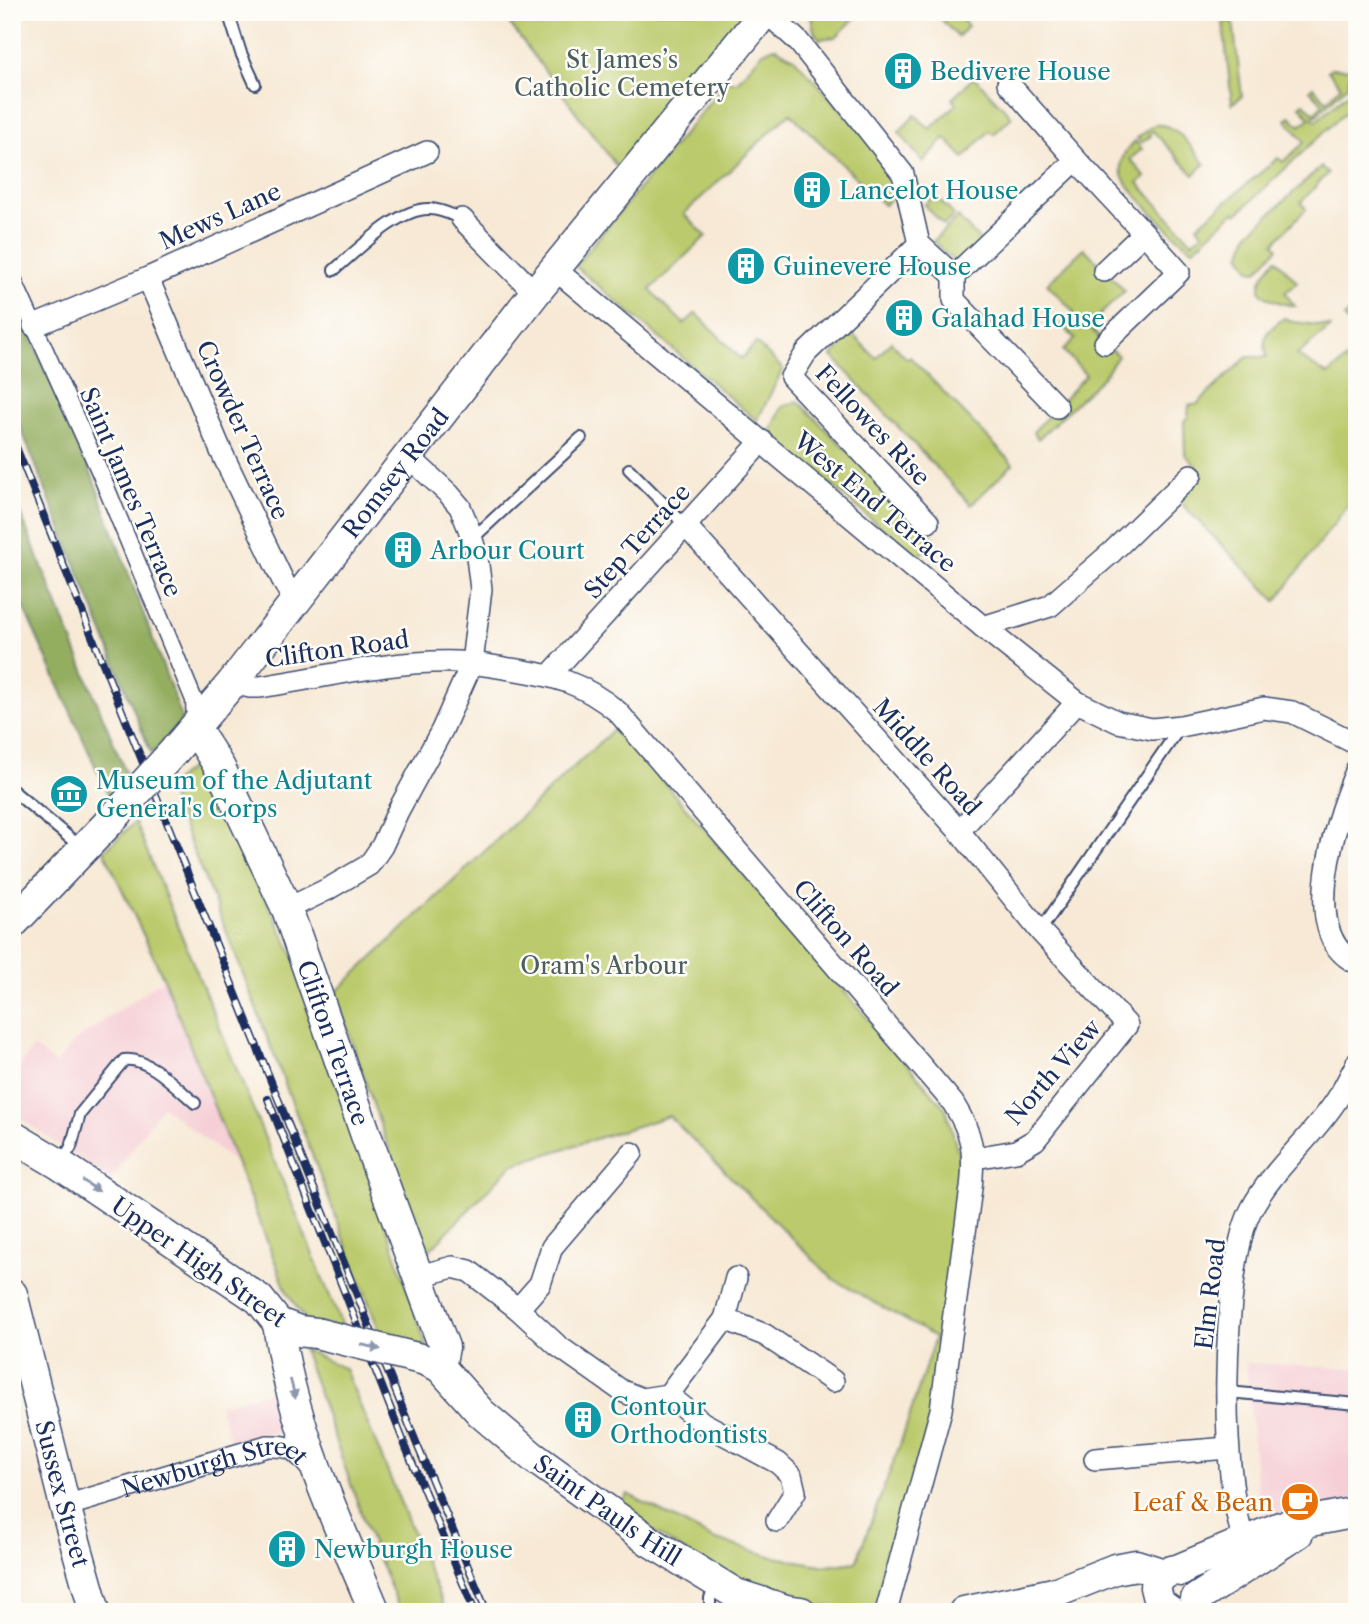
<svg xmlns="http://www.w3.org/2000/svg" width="1369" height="1624" font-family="'Libre Caslon Text',serif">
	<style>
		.built { fill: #f6cfd6 }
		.green { fill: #bbca6c; stroke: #6b7c65; stroke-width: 2 }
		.forest { fill: #94ae60; stroke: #586e5f; stroke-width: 2 }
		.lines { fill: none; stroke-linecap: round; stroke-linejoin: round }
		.service-casing { stroke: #3c4b70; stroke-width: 14 }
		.pedestrian-casing { stroke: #3c4b70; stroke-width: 19 }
		.minor-casing { stroke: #3c4b70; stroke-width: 24 }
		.secondary-casing { stroke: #3c4b70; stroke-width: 33 }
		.service { stroke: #fff; stroke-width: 10 }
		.pedestrian { stroke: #fff; stroke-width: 16 }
		.minor { stroke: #fff; stroke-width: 21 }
		.secondary { stroke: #fff; stroke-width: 30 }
		.rail-casing { stroke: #1b2f5e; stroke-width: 8 }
		.rail { stroke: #fdfcf7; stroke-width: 5; stroke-dasharray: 16; stroke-linecap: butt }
		.secondary-bridge-casing { stroke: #3c4b70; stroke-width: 33; stroke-linecap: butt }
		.secondary-bridge { stroke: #fff; stroke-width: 30 }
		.oneway { fill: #8d97ae }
		.labels { text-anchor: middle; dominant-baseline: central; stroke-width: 5; stroke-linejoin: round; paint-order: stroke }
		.park-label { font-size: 24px; fill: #4b5e62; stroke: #fdfcf7 }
		.culture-label { font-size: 24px; fill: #0d838f; stroke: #fdfcf7; text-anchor: start }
		.street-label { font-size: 24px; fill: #1b2f5e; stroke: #fdfcf7 }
		.food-label { font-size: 24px; fill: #c56008; stroke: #fdfcf7; text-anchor: end }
	</style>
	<rect width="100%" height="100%" fill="#fdfcf7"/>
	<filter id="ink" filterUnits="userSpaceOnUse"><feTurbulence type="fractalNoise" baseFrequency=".0143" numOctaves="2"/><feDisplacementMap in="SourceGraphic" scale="14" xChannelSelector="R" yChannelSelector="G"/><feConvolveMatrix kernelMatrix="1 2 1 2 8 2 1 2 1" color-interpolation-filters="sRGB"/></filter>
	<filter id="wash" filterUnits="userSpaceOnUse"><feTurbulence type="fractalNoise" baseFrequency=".00686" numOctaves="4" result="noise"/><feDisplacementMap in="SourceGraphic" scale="28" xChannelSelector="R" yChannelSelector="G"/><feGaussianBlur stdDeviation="1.57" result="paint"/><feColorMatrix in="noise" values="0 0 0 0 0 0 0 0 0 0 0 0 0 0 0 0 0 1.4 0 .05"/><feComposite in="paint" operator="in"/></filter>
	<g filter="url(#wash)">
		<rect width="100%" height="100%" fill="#f7e9d5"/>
		<path class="built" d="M164 979 237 1164 162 1106 111 1180 12 1113V1077L33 1047 55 1064 75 1041Z
			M1246 1363 1357 1368V1506L1273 1518 1259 1509Z
			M283 1388 294 1427 231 1443 219 1405Z"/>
		<path class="green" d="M527 12H746L621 172 504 16Z
			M810 12H861L836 37 819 39 814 31Z
			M934 12H955L968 26 958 37Z
			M1233 21 1242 96 1232 104 1223 22Z
			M774 47 794 58 879 150 901 188 884 205 790 113 684 214 706 236 650 290 684 324 696 313 741 359 756 343 783 369 757 421 575 266 727 81 737 82 763 52Z
			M1331 68 1352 69 1347 86 1313 118 1316 121 1357 85V101L1237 214 1234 212 1194 249C1181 244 1126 188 1122 175 1118 160 1125 151 1135 141L1142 149 1130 159 1145 177 1138 183 1192 242 1203 233 1197 226 1278 158 1283 162 1305 142 1286 120 1290 116 1300 126 1310 118 1300 106 1304 103 1314 113 1323 104 1310 90 1313 87 1327 101 1341 86 1328 71Z
			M974 77 1012 117 994 134 989 131 964 158 945 138 923 162 899 132 915 115 930 129 957 104 952 99Z
			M1154 125C1176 121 1193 150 1205 164L1194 175 1153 131 1149 134 1151 136 1141 143 1137 138Z
			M1321 167 1328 173 1301 202 1306 209 1274 243 1278 248 1257 271 1251 270 1241 256 1248 234Z
			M935 195 954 215 944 225 924 205Z
			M958 217 982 243 958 266 933 241Z
			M1084 248 1125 291 1088 326 1118 356 1103 377 1038 439 1033 432 1086 375 1063 350 1075 339 1062 325 1074 312 1047 284Z
			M1276 259 1297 282 1285 293 1295 306C1256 299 1249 290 1276 259Z
			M1357 307V338L1344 317Z
			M1284 318 1294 322 1331 327 1297 355 1328 375 1357 350V493L1276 601 1178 500 1203 474 1185 454 1184 421 1188 417 1189 405H1196L1247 357H1267C1262 333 1266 332 1284 318Z
			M852 334 876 358 891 342 907 359 910 357 1013 464 971 505 832 356Z
			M798 401 935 539 917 558 770 433 782 407Z
			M616 727 946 1109 959 1156 945 1342 935 1413 880 1609 785 1605 746 1590 617 1509 628 1494 713 1539 774 1557 827 1566 856 1562 901 1442 935 1337 833 1279 669 1116 512 1165 425 1255 335 993Z
			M198 762 295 958 427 1347 382 1338 232 945 167 787Z
			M135 822 343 1328 307 1322 287 1292 164 979 104 851Z
			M303 1349 345 1369 446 1612H401L371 1541Z"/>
		<path class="forest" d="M12 294 92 475 182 718 173 741 151 753 12 406Z
			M12 493 129 781 111 801 12 582Z"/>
	</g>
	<g filter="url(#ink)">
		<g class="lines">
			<defs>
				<path id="service" d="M228 12 241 53 255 84
					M334 270C357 251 399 207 430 209 441 209 452 215 462 219
					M629 469 686 526
					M472 539 581 438
					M12 790 83 849
					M1040 931 1181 726
					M61 1162 71 1147 80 1114 124 1060C148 1056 177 1088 195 1103
					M1228 1392 1357 1404
					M710 1612V1598L717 1584"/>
				<path id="pedestrian" d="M12 277 99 470 194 700 195 723"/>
				<g id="minor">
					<path d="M766 12 798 41 903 174 919 244 954 276V300L1057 407"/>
					<path d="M1008 83 1076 160"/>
					<path d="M462 219 535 293"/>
					<path d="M919 244 806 353 791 377 928 522"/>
					<path d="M556 270 983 627 1077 702 1118 722 1152 729 1181 726 1264 708 1292 712 1357 744"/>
					<path d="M954 276 1076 160 1144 233 1104 271"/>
					<path d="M148 278 221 451 285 585 295 601"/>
					<path d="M34 326 148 278 427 152"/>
					<path d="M1105 343 1179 272 1144 233"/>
					<path d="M686 526 959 831 1040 931 1127 1025 1035 1140 1016 1151 975 1158"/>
					<path d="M983 627 1050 606 1112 552 1191 475"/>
					<path d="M550 675 762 441"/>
					<path d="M232 683 250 687H260C324 677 392 660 457 662 475 663 493 666 510 669 554 675 583 683 618 712L953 1103C973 1135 975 1151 971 1188L941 1410 886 1612"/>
					<path d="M1357 769C1338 814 1295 936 1357 963"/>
					<path d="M959 831 1077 702"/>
					<path d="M287 909 328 889 369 865 382 846 398 811 442 730 472 663 481 589 477 557 469 529 460 507 449 494 408 456"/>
					<path d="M419 1276 453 1267 469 1271 518 1309 558 1346 622 1391 642 1399 668 1395 703 1423 778 1463 791 1475 795 1492 777 1521"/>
					<path d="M518 1309 540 1284 552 1247 632 1153"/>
					<path d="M725 1319 765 1335 833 1381"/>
					<path d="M668 1395 725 1319 736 1278"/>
					<path d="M1095 1459 1228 1448"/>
					<path id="s1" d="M65 1506 267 1446C296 1445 295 1451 314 1471"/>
					<path d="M1250 1552C1217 1498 1221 1267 1251 1210 1272 1169 1311 1139 1336 1101 1344 1089 1350 1076 1357 1063"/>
				</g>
				<g id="secondary">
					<path id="s2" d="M195 728 220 768 287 909 367 1138 444 1347 440 1367"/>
					<path id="s3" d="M175 750 232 683 535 293 765 12"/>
					<path d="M12 924 115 816"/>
					<path d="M12 1136 59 1164 259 1299 278 1323 299 1331 316 1333"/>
					<path id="s4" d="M12 1294 65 1506 95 1612"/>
					<path d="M278 1323C291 1424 336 1519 375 1612"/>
					<path id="s5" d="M425 1360 440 1367 481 1413 533 1457 651 1542 736 1594 786 1610 801 1612"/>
					<path d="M1177 1570 1280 1527 1357 1512"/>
					<path d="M1196 1599 1298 1533"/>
					<path d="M964 1612 1054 1593 1115 1569 1136 1565 1164 1574"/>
					<path d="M1171 1612 1159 1603 1155 1587C1160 1575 1168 1569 1181 1571"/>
				</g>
			</defs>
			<use href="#service" class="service-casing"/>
			<use href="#pedestrian" class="pedestrian-casing"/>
			<use href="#minor" class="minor-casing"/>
			<use href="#secondary" class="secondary-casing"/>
			<use href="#service" class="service"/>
			<use href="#pedestrian" class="pedestrian"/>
			<use href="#minor" class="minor"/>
			<use href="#secondary" class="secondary"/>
			<defs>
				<path id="rail" d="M12 437 418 1447 487 1612
					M268 1099 407 1450 475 1612"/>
			</defs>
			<use href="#rail" class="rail-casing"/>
			<use href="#rail" class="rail"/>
			<defs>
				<path id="secondary-bridge" d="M115 816 175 750
					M316 1333 425 1360"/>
			</defs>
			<use href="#secondary-bridge" class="secondary-bridge-casing"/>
			<use href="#secondary-bridge" class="secondary-bridge"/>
		</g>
		<defs><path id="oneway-solid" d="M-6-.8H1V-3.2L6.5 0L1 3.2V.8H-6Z" transform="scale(1.75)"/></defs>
		<g class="oneway">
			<use href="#oneway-solid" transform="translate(91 1186) rotate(34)"/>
			<use href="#oneway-solid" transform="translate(371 1347) rotate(14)"/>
			<use href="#oneway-solid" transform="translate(293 1389) rotate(75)"/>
		</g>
	</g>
	<defs>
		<symbol id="building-disc" viewBox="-11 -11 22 22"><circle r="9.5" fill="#0f9aa8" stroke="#fdfcf7"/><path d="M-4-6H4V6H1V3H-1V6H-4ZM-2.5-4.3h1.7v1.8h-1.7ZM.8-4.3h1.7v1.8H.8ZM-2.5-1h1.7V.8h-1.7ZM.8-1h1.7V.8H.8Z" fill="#fff"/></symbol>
		<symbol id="museum-disc" viewBox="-11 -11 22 22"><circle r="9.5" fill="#0f9aa8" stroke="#fdfcf7"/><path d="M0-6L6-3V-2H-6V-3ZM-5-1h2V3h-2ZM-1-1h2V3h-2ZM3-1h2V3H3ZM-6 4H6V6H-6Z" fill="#fff"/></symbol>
		<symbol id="cafe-disc" viewBox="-11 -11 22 22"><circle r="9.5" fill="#e8710a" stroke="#fdfcf7"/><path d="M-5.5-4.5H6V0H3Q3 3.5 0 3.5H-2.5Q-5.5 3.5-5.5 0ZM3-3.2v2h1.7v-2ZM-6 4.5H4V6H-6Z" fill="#fff"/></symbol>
	</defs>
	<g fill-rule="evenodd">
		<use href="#building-disc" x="881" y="49" width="44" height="44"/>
		<use href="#building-disc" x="790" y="168" width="44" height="44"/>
		<use href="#building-disc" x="724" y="244" width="44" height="44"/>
		<use href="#building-disc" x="882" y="296" width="44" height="44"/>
		<use href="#building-disc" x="381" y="528" width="44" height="44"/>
		<use href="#museum-disc" x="47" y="772" width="44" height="44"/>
		<use href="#building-disc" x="561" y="1398" width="44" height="44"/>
		<use href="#cafe-disc" x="1278" y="1480" width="44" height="44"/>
		<use href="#building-disc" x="265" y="1527" width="44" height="44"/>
	</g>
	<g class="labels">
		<g class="park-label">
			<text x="622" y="59">St James’s<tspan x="622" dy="28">Catholic Cemetery</tspan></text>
			<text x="604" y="965">Oram's Arbour</text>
		</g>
		<g class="culture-label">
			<text x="930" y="71">Bedivere House</text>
			<text x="839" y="190">Lancelot House</text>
			<text x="773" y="266">Guinevere House</text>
			<text x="931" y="318">Galahad House</text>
			<text x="430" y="550">Arbour Court</text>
			<text x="96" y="780">Museum of the Adjutant<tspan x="96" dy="28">General's Corps</tspan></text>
			<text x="610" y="1406">Contour<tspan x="610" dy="28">Orthodontists</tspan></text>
			<text x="314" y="1549">Newburgh House</text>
		</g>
		<g class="street-label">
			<text transform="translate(220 216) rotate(-24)">Mews Lane</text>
			<text transform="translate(873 425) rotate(47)">Fellowes Rise</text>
			<text transform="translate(243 430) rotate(66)">Crowder Terrace</text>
			<text stroke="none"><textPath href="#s3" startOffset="354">Romsey Road</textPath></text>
			<text transform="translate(131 492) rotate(67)">Saint James Terrace</text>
			<text transform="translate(875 502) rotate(40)">West End Terrace</text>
			<text transform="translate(637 541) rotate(-48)">Step Terrace</text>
			<text transform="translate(337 649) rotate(-8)">Clifton Road</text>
			<text transform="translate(927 757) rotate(48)">Middle Road</text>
			<text transform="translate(846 938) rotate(49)">Clifton Road</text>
			<text stroke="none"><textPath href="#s2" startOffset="345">Clifton Terrace</textPath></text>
			<text transform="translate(1053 1072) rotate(-49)">North View</text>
			<text transform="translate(199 1262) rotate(35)">Upper High Street</text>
			<text transform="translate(1210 1294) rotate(-83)">Elm Road</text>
			<text stroke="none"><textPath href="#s1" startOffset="156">Newburgh Street</textPath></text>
			<text stroke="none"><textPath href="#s4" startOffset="206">Sussex Street</textPath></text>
			<text stroke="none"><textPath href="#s5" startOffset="238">Saint Pauls Hill</textPath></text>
		</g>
		<g class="food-label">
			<text x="1273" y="1502">Leaf &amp; Bean</text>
		</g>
	</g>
	<rect width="1369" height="1624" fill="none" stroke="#fdfcf7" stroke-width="42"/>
</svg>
